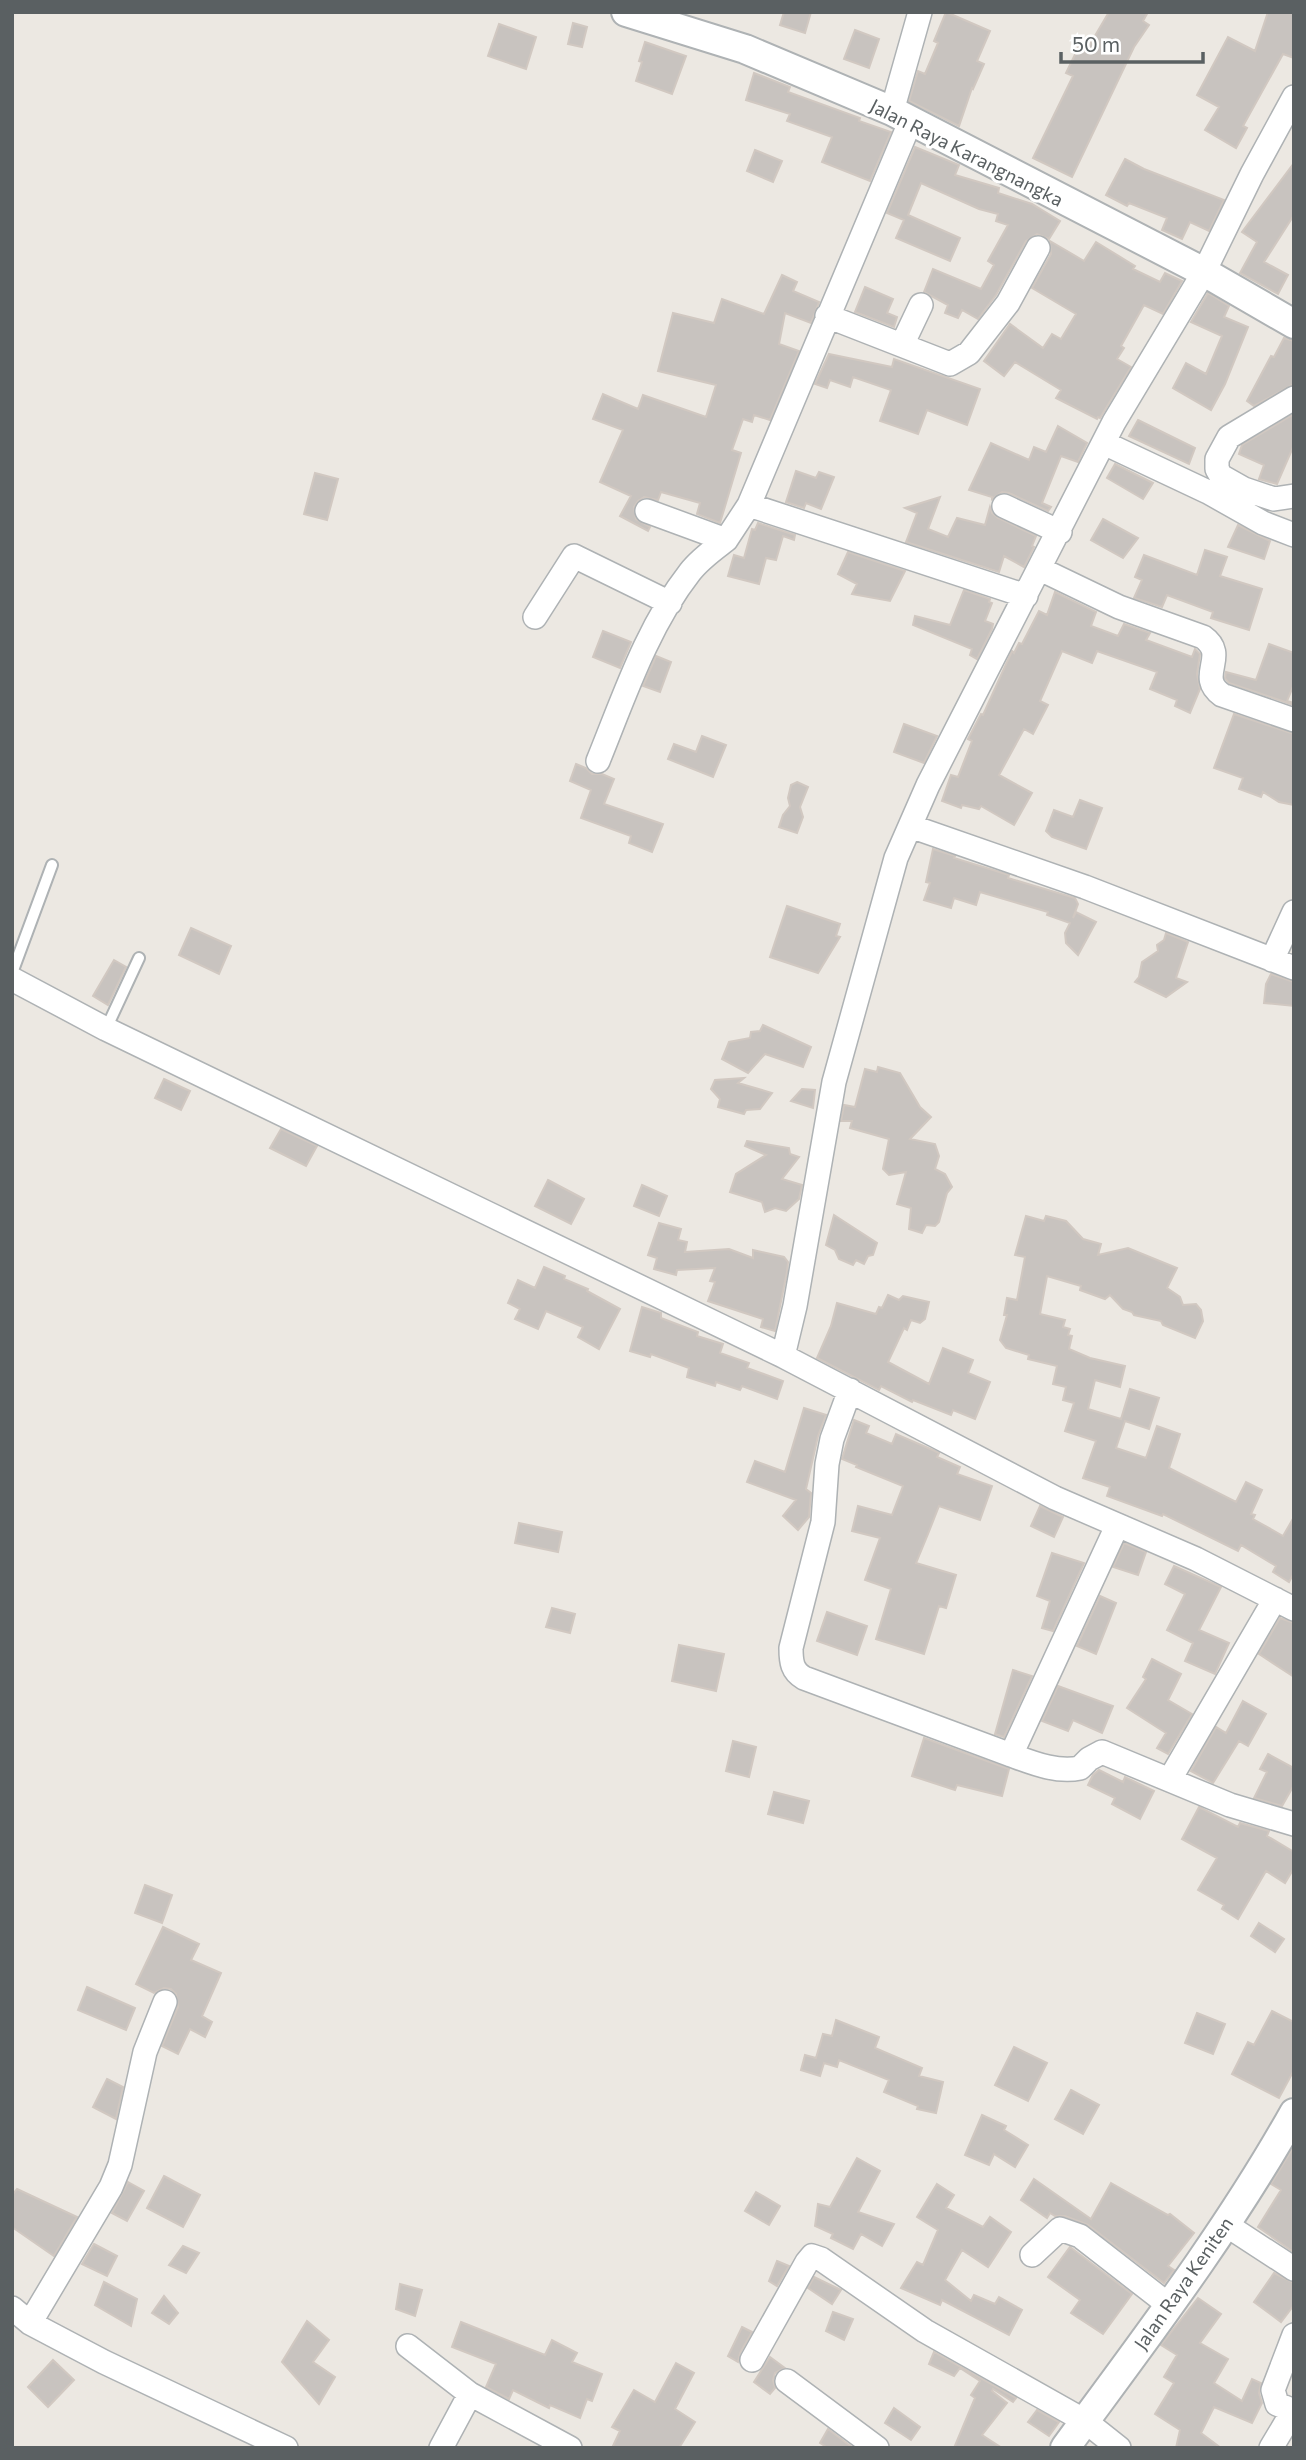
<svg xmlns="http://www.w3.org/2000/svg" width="1306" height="2460" font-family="Commissioner,sans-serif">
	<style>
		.building { fill: #c8c3bf; stroke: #d1c8c1; stroke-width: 2 }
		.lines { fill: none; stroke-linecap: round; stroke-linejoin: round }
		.service-casing { stroke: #aeb2b4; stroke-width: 14 }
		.minor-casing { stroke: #aeb2b4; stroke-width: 26 }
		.tertiary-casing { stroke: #aeb2b4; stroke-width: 32 }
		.service { stroke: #fff; stroke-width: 10 }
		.minor { stroke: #fff; stroke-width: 23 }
		.tertiary { stroke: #fff; stroke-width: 28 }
		.labels { text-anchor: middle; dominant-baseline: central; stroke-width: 6; stroke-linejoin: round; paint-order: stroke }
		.street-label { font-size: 19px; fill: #5a6062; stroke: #fff }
	</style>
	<rect width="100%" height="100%" fill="#ece8e2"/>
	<path class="building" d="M784 12H811L805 33 780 25Z
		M946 12 990 31 977 61 984 64 973 89 972 88 959 126 909 101 918 71 925 74 938 43 934 41Z
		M1109 12H1148L1143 21 1149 25 1134 47 1072 177 1033 158 1073 76 1066 73 1081 42 1089 46Z
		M1268 12H1294V58L1283 54 1243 126 1247 128 1236 148 1205 130 1219 107 1197 95 1228 37 1255 51Z
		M573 23 587 27 582 47 568 44Z
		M499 24 536 37 526 69 488 56Z
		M855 30 879 39 869 68 844 59Z
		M645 42 686 56 672 94 636 81 642 62 639 61Z
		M754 73 790 87 788 92 860 118 859 121 891 132 870 181 822 162 832 137 787 121 790 114 746 100Z
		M915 147 959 165 955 175 999 188 998 193 1032 204 1060 221 1049 239 1037 234 1026 241 996 295 978 319 962 310 958 318 945 313 948 305 924 292 933 269 981 289 994 265 988 261 1008 225 996 221 998 214 979 209 921 183 908 215 960 238 950 261 896 238 904 220 887 213Z
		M755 150 782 161 773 182 747 171Z
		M1125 159 1144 169 1224 200 1209 231 1190 222 1182 239 1162 230 1167 218 1129 203 1127 206 1106 195Z
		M1294 163V215L1264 262 1288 275 1278 294 1240 273 1257 242 1242 232Z
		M1050 241 1084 261 1096 242 1135 266 1133 269 1160 282 1165 273 1182 281 1163 314 1144 305 1121 346 1124 348 1117 359 1131 367 1100 418 1098 417 1097 419 1056 398 1061 390 1015 362 1004 376 984 361 1010 324 1043 348 1052 334 1061 339 1076 314 1032 288 1051 254Z
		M782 275 797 282 793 291 819 302 811 323 785 313 779 344 799 351 770 420 754 415 752 422 743 419 732 450 741 453 720 523 697 514 700 503 661 492 658 500 644 497 638 501 634 507 636 519 650 527 648 531 620 516 631 496 600 482 623 430 593 419 603 394 638 409 643 395 706 417 716 385 658 371 673 313 714 323 722 299 764 314Z
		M865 287 893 299 887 313 897 317 894 327 855 312Z
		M1208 293 1229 306 1224 317 1248 327 1225 384 1211 410 1173 388 1186 363 1206 374 1222 336 1191 322Z
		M1284 338 1294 341V384L1254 406 1247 401 1271 356 1274 357Z
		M829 354 892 367 894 359 980 389 967 425 927 410 918 434 880 421 891 390 853 377 850 387 830 380 827 388 815 384Z
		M1294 414V445L1277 484 1259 479 1264 465 1239 454 1242 445Z
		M1138 420 1195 448 1189 464 1129 436Z
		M1058 426 1087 443 1078 462 1061 456 1042 503 1051 507 1048 511 1009 493 1002 492 992 499V497L969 490 991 443 1029 460 1034 447 1046 452Z
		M1115 464 1153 483 1143 499 1107 478Z
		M796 471 816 478 819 472 834 477 821 509 806 503 804 508 786 502Z
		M315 473 338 479 327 520 304 514Z
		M940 497 928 529 948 537 957 518 985 525 990 507 992 513 998 518 1036 536 1032 546 1034 547 1024 567 1004 556 999 572 906 542 917 513 905 508Z
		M1103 519 1138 538 1123 558 1091 540Z
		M758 523 795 535 794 540 783 536 776 560 766 558 759 584 728 576 734 555 744 558 752 529 755 530Z
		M1238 525 1270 541 1264 559 1228 547Z
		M1205 550 1227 557 1220 576 1262 589 1249 630 1211 618 1213 612 1167 595 1162 607 1134 598 1142 580 1135 577 1144 555 1197 575Z
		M848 552 905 571 890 601 852 594 857 584 838 574Z
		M964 590 990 599 989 602 992 603 985 621 993 624 992 629 977 659 970 655 972 649 913 625 915 616 950 625Z
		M1055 592 1096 612 1091 626 1118 636 1124 624 1150 633 1146 640 1192 657 1195 649 1200 654 1197 674 1200 689 1190 713 1175 706 1177 700 1150 689 1157 672 1097 651 1092 663 1062 651 1040 701 1048 705 1033 734 1024 729 999 775 1032 793 1014 825 981 806 979 809 962 805 961 808 942 801 951 775 958 777 972 741 968 739 981 714 983 715 1012 651 1014 653 1019 643 1022 644 1039 611 1047 615Z
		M603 631 631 642 620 668 593 657Z
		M1269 644 1294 653V684L1287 701 1294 703V705L1229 683 1225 678 1226 672 1256 680Z
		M656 656 671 662 660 692 643 686Z
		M1234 714 1294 734V805L1279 802 1263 792 1261 797 1239 789 1243 778 1214 768Z
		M904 724 937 736 924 763 894 752Z
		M702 736 726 745 713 777 668 759 674 744 696 752Z
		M576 764 586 768 592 774H602L614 779 604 804 663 824 652 852 629 843 631 836 581 818 591 790 570 781Z
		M797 782 808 787 800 807 803 817 797 833 779 827 783 815 790 806 788 798 791 785Z
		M1080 800 1102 808 1086 849 1052 837 1046 831 1054 810 1073 817Z
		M933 849 955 856 954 858 1009 875 1008 878 1075 898 1078 904 1073 918 1076 912 1096 922 1078 955 1066 943 1065 933 1070 923 1047 915 1048 912 980 892 976 905 954 898 951 908 924 900 930 883 926 882Z
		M787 906 840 924 836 936 840 937 818 973 770 957Z
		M191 928 231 946 219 974 179 955Z
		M1166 933 1188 942 1176 978 1187 982 1166 997 1135 982 1139 977 1142 962 1158 951 1157 945 1164 940Z
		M114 960 126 967 108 1005 93 996Z
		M1271 974 1294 982V1006L1264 1003 1266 984Z
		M763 1025 811 1047 803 1067 765 1054 748 1073 722 1059 729 1042 750 1038 751 1032 760 1031Z
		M878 1067 900 1073 920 1107 931 1117 910 1139 935 1144 939 1156 935 1169 945 1174 952 1187 947 1193 939 1222 935 1226 926 1225 922 1233 909 1229 911 1208 897 1204 906 1172 889 1175 883 1169 889 1139 850 1128 852 1121H841L844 1105 855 1107 865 1069 877 1072Z
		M744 1078 738 1083 772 1093 760 1109 746 1110 744 1114 718 1107 720 1099 711 1089 715 1080Z
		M164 1079 190 1091 181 1110 155 1098Z
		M802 1089 815 1090 813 1108 791 1101Z
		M281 1129 317 1146 306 1166 270 1148Z
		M747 1141 789 1148 790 1154 799 1157 782 1179 802 1185 799 1199 786 1211 775 1208 765 1212 762 1202 730 1192 736 1174 766 1155 745 1146Z
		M548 1180 584 1199 571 1224 535 1206Z
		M642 1185 667 1196 659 1216 634 1206Z
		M834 1215 877 1243 873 1255 868 1256 864 1264 856 1260 853 1265 839 1259 835 1250 826 1245Z
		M1026 1216 1044 1221 1046 1216 1066 1221 1083 1239 1101 1244 1098 1255 1128 1248 1177 1268 1167 1288 1180 1297 1183 1305 1196 1304 1201 1310 1203 1321 1195 1338 1163 1325 1161 1321 1134 1315 1132 1312 1123 1309 1110 1295 1105 1299 1080 1290 1081 1286 1047 1276 1040 1314 1065 1320 1063 1327 1070 1329 1068 1335 1072 1336 1069 1349 1090 1358 1125 1366 1120 1387 1095 1380 1088 1409 1121 1419 1130 1389 1159 1398 1149 1429 1125 1421 1116 1448 1146 1458 1157 1426 1180 1434 1169 1468 1236 1502 1246 1482 1262 1490 1251 1514 1255 1515 1253 1519 1283 1536 1294 1517V1573L1289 1582 1273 1572 1276 1566 1241 1545 1238 1551 1163 1514 1162 1516 1107 1496 1110 1487 1083 1478 1096 1441 1065 1431 1074 1403 1063 1400 1066 1387 1053 1384 1057 1366 1028 1359 1029 1355 1006 1348 1000 1340 1007 1315H1004L1007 1298 1017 1300 1025 1257 1015 1255Z
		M659 1223 681 1229 678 1240 687 1242 685 1252 729 1249 753 1258V1250L784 1257 788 1262 787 1272 775 1331 761 1327 763 1319 708 1301 715 1282 710 1281 715 1268 677 1270 676 1275 654 1269 657 1258 648 1255Z
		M544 1267 565 1276 564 1279 588 1289 587 1291 620 1309 599 1349 578 1337 583 1327 546 1311 538 1329 515 1319 520 1309 508 1303 518 1280 535 1288Z
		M888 1295 899 1300 903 1296 929 1302 925 1319 920 1323 911 1320 907 1330 904 1328 888 1362 929 1384 943 1348 973 1360 968 1373 990 1382 975 1419 953 1410 951 1415 913 1400 912 1402 881 1386 879 1390 817 1358 831 1326 837 1303 876 1314 879 1307 882 1308Z
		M642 1307 661 1313V1318L698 1332 697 1336 723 1344 720 1353 749 1363 747 1368 783 1381 777 1399 742 1386 740 1390 716 1382 715 1386 687 1377 689 1368 651 1354 650 1357 630 1351Z
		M804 1408 826 1415 818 1436 806 1489 811 1493 809 1517 798 1530 783 1516 796 1500 747 1482 755 1461 785 1472Z
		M854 1420 869 1426 866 1433 892 1444 896 1434 935 1451 939 1453 937 1457 960 1467 957 1474 992 1486 980 1520 939 1506 928 1534 916 1563 956 1575 946 1608 939 1606 924 1654 876 1639 891 1589 865 1580 880 1538 852 1531 858 1506 892 1515 903 1486 856 1467 857 1465 842 1459Z
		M1040 1506 1063 1517 1054 1537 1031 1526Z
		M519 1523 562 1532 558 1552 515 1543Z
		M1124 1543 1146 1552 1138 1575 1113 1567Z
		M1052 1553 1084 1563 1053 1631 1042 1628 1050 1601 1037 1596Z
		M1174 1566 1221 1587 1199 1630 1229 1643 1215 1674 1185 1661 1193 1643 1167 1630 1185 1594 1165 1584Z
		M1100 1596 1116 1603 1096 1654 1077 1646Z
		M552 1608 575 1614 570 1633 546 1627Z
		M827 1612 867 1626 857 1655 817 1641Z
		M1280 1618 1294 1623V1677L1259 1654Z
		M679 1645 724 1654 716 1691 672 1681Z
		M1152 1659 1181 1674 1168 1700 1192 1714 1168 1754 1157 1748 1166 1733 1127 1708 1146 1679 1143 1677Z
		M1013 1670 1032 1676 1004 1737 995 1734Z
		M1058 1686 1113 1706 1102 1733 1073 1720 1068 1731 1042 1721Z
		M1243 1701 1266 1714 1248 1746 1239 1741 1213 1783 1191 1771 1216 1727 1226 1733Z
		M924 1738 1009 1769 1002 1796 957 1785 955 1790 912 1776Z
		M733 1741 756 1747 749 1777 726 1771Z
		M1268 1754 1294 1768V1785L1282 1806 1254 1798 1267 1772 1260 1769Z
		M1099 1770 1123 1782 1125 1777 1154 1791 1140 1819 1112 1804 1115 1798 1088 1785 1093 1775Z
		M774 1792 809 1801 803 1823 768 1814Z
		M1199 1807 1238 1827 1240 1823 1269 1831 1267 1836 1294 1852V1868L1285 1883 1266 1871 1238 1919 1222 1909 1224 1905 1198 1890 1217 1858 1182 1839Z
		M145 1885 172 1895 162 1923 135 1913Z
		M1259 1923 1284 1939 1275 1952 1251 1936Z
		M163 1927 199 1944 191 1960 221 1973 202 2016 212 2022 205 2037 190 2029 178 2054 162 2046 178 2007 176 1994 171 1989 164 1988 154 1993 136 1984Z
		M87 1987 135 2008 126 2030 78 2010Z
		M1272 2011 1294 2022V2070L1279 2098 1232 2074 1248 2042 1254 2045Z
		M1197 2013 1225 2024 1213 2054 1185 2043Z
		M836 2020 879 2037 875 2048 922 2068 919 2076 943 2082 936 2113 917 2109 918 2106 884 2092 889 2080 839 2060 837 2067 824 2063 820 2076 801 2070 805 2055 816 2058 823 2034 832 2036Z
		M1014 2047 1047 2063 1028 2101 995 2085Z
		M107 2079 123 2087 116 2119 93 2107Z
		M1071 2090 1099 2105 1083 2134 1055 2119Z
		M982 2115 1006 2126 1004 2130 1028 2145 1015 2167 994 2154 989 2165 965 2155Z
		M1294 2146V2247L1292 2251 1258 2227 1281 2190 1271 2184Z
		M857 2158 880 2171 858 2212 894 2224 882 2246 861 2234 853 2249 831 2238 833 2234 815 2226 818 2204 830 2207Z
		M164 2176 200 2195 183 2227 147 2208Z
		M1034 2179 1091 2219 1111 2183 1168 2215 1170 2214 1194 2233 1168 2266 1174 2270 1164 2283 1088 2225 1065 2216H1055L1050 2213 1047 2218 1021 2200Z
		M128 2182 144 2191 127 2221 112 2213Z
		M937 2184 954 2195 946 2208 983 2227 990 2217 1011 2232 988 2267 962 2250 945 2280 971 2301 974 2295 995 2304 999 2297 1022 2310 1009 2335 942 2300 940 2305 901 2288 917 2262 923 2265 938 2230 917 2217Z
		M17 2189 77 2217 54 2256 12 2227V2195Z
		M756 2192 780 2206 769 2225 745 2211Z
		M94 2244 117 2256 107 2276 82 2264Z
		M183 2246 199 2253 186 2273 169 2265Z
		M1070 2247 1132 2294 1103 2334 1071 2313 1080 2300 1048 2277Z
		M777 2261 789 2266 777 2286 769 2281Z
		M1274 2273 1294 2283V2305L1281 2322 1254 2302Z
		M814 2277 841 2290 832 2304 808 2288Z
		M104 2282 137 2299 131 2326 95 2305Z
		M400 2284 422 2290 415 2316 396 2309Z
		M164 2296 178 2313 169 2324 152 2313Z
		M1198 2298 1221 2314 1200 2343 1228 2359 1214 2383 1242 2401 1252 2379 1261 2383 1259 2393 1262 2403 1252 2423 1214 2407 1201 2433 1221 2448H1176L1180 2430 1155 2414 1174 2383 1164 2377 1177 2355 1161 2345Z
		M833 2312 853 2319 844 2340 826 2331Z
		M307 2321 329 2340 313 2362 335 2377 319 2404 282 2362Z
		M461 2322 545 2355 552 2340 577 2353 572 2362 602 2374 592 2401 587 2399 580 2418 550 2405 549 2408 513 2390 509 2399 486 2387 496 2364 452 2347Z
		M742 2327 752 2332 740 2353 738 2362 728 2356Z
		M934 2352 1016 2398 1013 2402 993 2389 992 2391 1007 2403 982 2435 1002 2448H954L975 2398 971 2395 980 2381 960 2368 954 2376 929 2364Z
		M770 2357 785 2368 775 2373 773 2380 775 2388 770 2394 754 2382Z
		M53 2360 74 2380 48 2407 28 2387Z
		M676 2363 694 2373 675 2409 695 2422 679 2448H612L620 2431 612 2427 634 2390 655 2402Z
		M894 2408 920 2427 911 2440 885 2423Z
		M1037 2410 1059 2422 1049 2436 1028 2422Z
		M828 2429 853 2448H828L820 2443Z"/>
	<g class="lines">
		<defs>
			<path id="service" d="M12 973 52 865
				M106 1029 139 958"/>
			<path id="minor" d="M892 111 920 12
				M827 316 950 364 969 353 1008 303 1038 248
				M902 345 921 305
				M1294 398 1229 437 1217 459V469L1221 476 1244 489 1274 499 1294 496
				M1104 443 1208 492 1263 523 1294 535
				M749 505 1026 596
				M1004 506 1060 532
				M647 511 726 540 749 505 911 120
				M1040 569 1119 607 1203 637C1230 656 1195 676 1222 695L1294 720
				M535 617 574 556 670 603
				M598 761C624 697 647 627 690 572 700 559 713 550 726 540
				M910 826 1085 887 1294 968
				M1272 960 1294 912
				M12 979 106 1029 783 1356 1055 1498 1196 1559 1294 1609
				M783 1356 795 1306 834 1082 896 858 928 785 1114 422 1204 272 1252 174 1294 97
				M850 1390 832 1439 827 1464 823 1522 791 1648C791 1662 792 1671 804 1678L1011 1755
				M1117 1526 1011 1755C1033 1763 1057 1773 1080 1768L1089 1759 1102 1752 1230 1805 1294 1824
				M1170 1779 1275 1599
				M1225 2224 1294 2269
				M1032 2255 1060 2229 1080 2236 1170 2306
				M12 2308 30 2323 104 2362 286 2448
				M30 2323 111 2187 120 2165 145 2052 165 2002
				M1294 2335 1273 2390 1277 2404 1294 2411
				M408 2346 470 2394
				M752 2360 807 2262 812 2256 821 2259 925 2331 1085 2421 1119 2448
				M787 2381 877 2448
				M441 2448 470 2394 570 2448
				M1271 2448 1293 2411"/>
			<path id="tertiary" d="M626 12 745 49 892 111 1204 272 1294 324
				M1065 2448C1145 2339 1228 2231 1294 2113"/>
		</defs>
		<use href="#service" class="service-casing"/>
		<use href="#minor" class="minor-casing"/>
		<use href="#tertiary" class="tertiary-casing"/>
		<use href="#service" class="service"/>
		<use href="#minor" class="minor"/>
		<use href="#tertiary" class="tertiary"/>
	</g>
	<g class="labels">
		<g class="street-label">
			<text transform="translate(967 152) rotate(27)">Jalan Raya Karangnangka</text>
			<text transform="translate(1183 2283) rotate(-55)">Jalan Raya Keniten</text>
		</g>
	</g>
	<rect width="1306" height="2460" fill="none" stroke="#5a6062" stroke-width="28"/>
	<path d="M1061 52v10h142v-10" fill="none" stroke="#5a6062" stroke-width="3.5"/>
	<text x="1072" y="52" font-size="21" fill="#5a6062" stroke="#ffffff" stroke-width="5" paint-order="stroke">50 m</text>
</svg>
